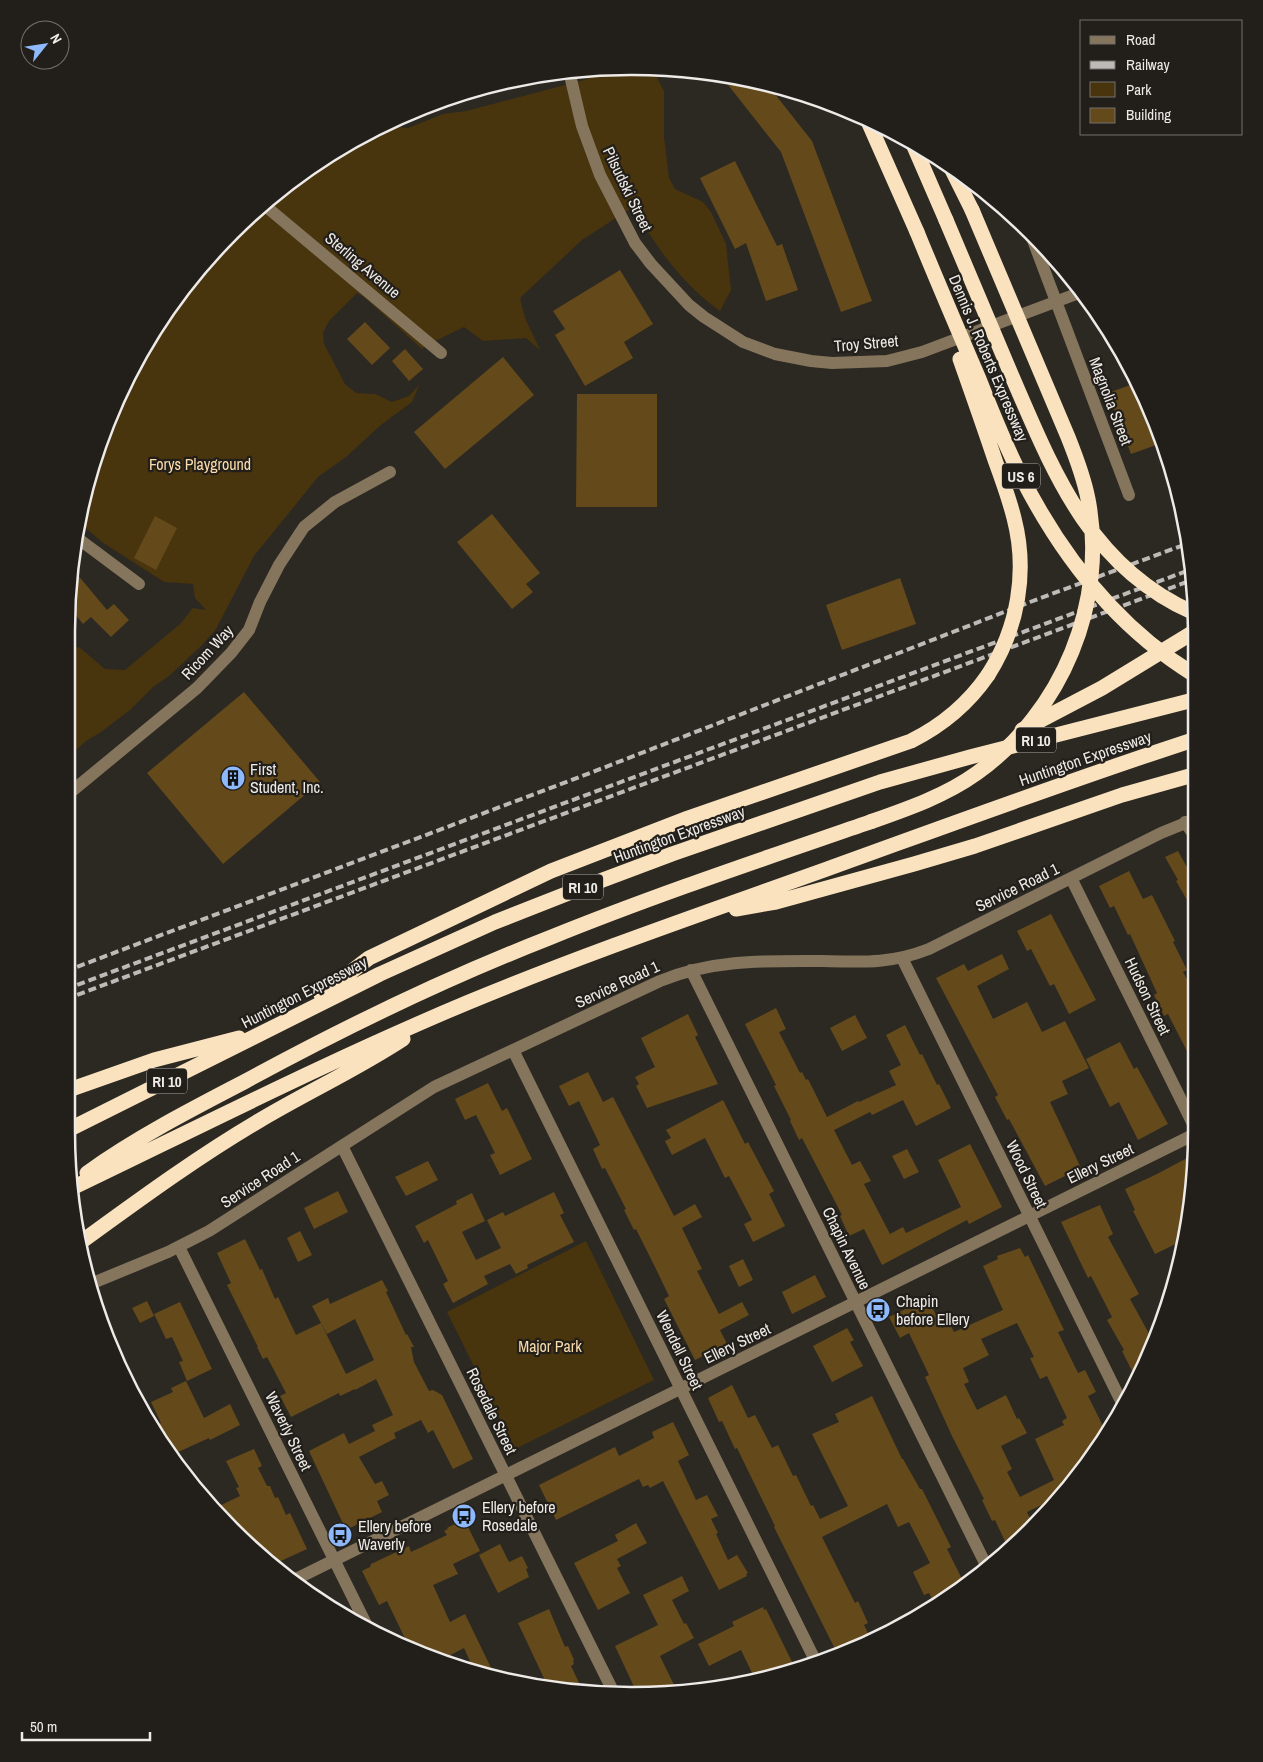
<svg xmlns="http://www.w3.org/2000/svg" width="1263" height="1762" font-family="'Archivo Narrow',sans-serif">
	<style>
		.green { fill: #48340d }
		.building { fill: #64491a; fill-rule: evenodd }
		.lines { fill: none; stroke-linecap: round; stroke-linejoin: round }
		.minor { stroke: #84755c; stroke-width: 12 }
		.highway { stroke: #f9e2bd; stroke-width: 15 }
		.rail { stroke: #bdbab7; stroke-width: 4; stroke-dasharray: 8 4; stroke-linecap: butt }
		.highway-bridge { stroke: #f9e2bd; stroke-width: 15 }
		.labels { text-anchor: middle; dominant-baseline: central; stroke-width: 4.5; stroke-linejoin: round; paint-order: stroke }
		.shield { fill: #221f1a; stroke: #b0adaa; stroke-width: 1 }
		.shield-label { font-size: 15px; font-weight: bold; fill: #edeae7 }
		.street-label { font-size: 16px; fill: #edeae7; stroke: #221f1a }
		.park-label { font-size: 16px; fill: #fadbaa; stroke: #221f1a }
		.poi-label { font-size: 16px; fill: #edeae7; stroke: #221f1a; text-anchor: start }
		.rim { fill: none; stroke: #edeae7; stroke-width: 2.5 }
	</style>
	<rect width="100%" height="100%" fill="#2c2923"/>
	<path class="green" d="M652 68 664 91V137L669 178 675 189 703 202 711 212 726 244 731 290 720 311C682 284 656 247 633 207L582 240 520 298 525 318 540 350 526 338 483 341 464 327 425 346 422 349 364 297 357 293 329 321 323 333 324 344 345 384 356 393 375 394 392 402 409 396 419 385 412 402 381 425 346 457 318 477 254 556 216 629 201 646 169 676 153 687 130 710 101 732 86 741 66 759V650L79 647 105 669 125 670 180 624 193 608 206 610 195 598 193 584 164 582 102 542 77 520 109 415 142 349 183 287 259 207 265 205 272 197 349 142 385 126 408 128 443 114 466 111 588 79 586 70Z
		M586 1241 654 1380 515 1449 447 1312Z"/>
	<path class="building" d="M721 76 767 84 812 141 872 301 841 312 781 152Z
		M735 161 777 246 782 244 798 290 766 301 746 243 735 249 700 178Z
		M620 270 653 324 624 342 633 358 585 386 555 335 565 329 553 311Z
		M365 322 390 348 372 365 347 339Z
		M405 349 423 369 409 381 392 361Z
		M503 357 534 395 445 469 414 432Z
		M1139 382 1162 443 1131 454 1108 393Z
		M577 394H657V507H576Z
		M492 514 540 573 526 584 533 592 512 609 457 542Z
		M155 516 177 528 156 570 134 558Z
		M72 568 107 610 114 604 129 620 111 637 91 617 83 624 69 607Z
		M900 578 916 624 842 650 826 605Z
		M244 692 320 782 223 864 147 773Z
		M1178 851 1194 880V912L1176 881 1178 880 1165 857Z
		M1129 871 1143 899 1152 895 1175 941 1173 942 1187 970 1183 972 1195 994V1067L1168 1014 1164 1016 1154 995 1157 993 1130 934 1128 935 1114 906 1110 908 1099 886Z
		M1051 914 1096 1000 1069 1014 1054 984 1050 986 1031 949 1027 951 1017 931Z
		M1002 954 1009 969 977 986 993 1019 1027 1002 1042 1032 1065 1021 1089 1068 1062 1081 1068 1094 1050 1102 1081 1168 1045 1186 1009 1119 1007 1120 995 1097 998 1095 936 978 964 964 968 971Z
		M776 1008 786 1029 779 1032 800 1073 802 1072 806 1080 808 1079 827 1117 858 1101 859 1102 896 1085 889 1071 901 1065 886 1035 905 1025 920 1055 922 1054 937 1085 939 1084 951 1108 916 1126 903 1100 872 1115 870 1112 834 1130 852 1165 860 1161 871 1181 864 1184 890 1234 903 1227 906 1233 961 1207 938 1160 970 1144 1002 1207 969 1224 967 1220 882 1265 864 1229 849 1236 840 1216 842 1215 802 1138 799 1140 790 1121 791 1120 774 1086 776 1085 745 1024Z
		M688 1014 698 1035 695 1037 718 1084 647 1108 636 1086 639 1084 635 1077 655 1067 641 1038Z
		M855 1015 867 1038 842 1051 830 1028Z
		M1120 1042 1134 1069 1137 1067 1168 1124 1138 1140 1119 1102 1110 1107 1086 1059Z
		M588 1072 603 1102 613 1097 674 1216 695 1204 702 1217 682 1228 702 1269 697 1271 719 1314 742 1302 749 1315 720 1330 727 1344 695 1360 664 1299 669 1296 655 1267 636 1229 634 1230 624 1210 626 1209 605 1168 602 1169 593 1149 600 1145 579 1101 569 1106 559 1086Z
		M488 1083 502 1111 507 1108 532 1159 500 1175 490 1155 495 1153 476 1115 465 1120 455 1099Z
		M723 1100 745 1144 748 1142 774 1191 769 1194 785 1226 753 1242 744 1224 752 1220 729 1176 725 1178 705 1138 672 1155 665 1141 671 1138 666 1130Z
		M907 1149 919 1172 904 1179 892 1156Z
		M1187 1158 1195 1172 1184 1240 1155 1254 1133 1211 1135 1210 1125 1189 1157 1174Z
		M428 1161 438 1180 406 1196 395 1177Z
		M338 1191 348 1212 314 1229 304 1208Z
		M554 1192 564 1213 560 1215 574 1242 527 1265 528 1268 516 1274 510 1264 484 1276 488 1284 453 1303 443 1284 448 1281 428 1240 424 1243 415 1226 457 1204 456 1201 472 1193 485 1221 462 1232 476 1260 501 1248 487 1220 503 1212 505 1216Z
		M1100 1205 1113 1234 1108 1237 1139 1294 1130 1299 1153 1341 1143 1368 1133 1373 1122 1351 1124 1350 1107 1320 1112 1317 1091 1276 1088 1278 1061 1222Z
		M300 1231 312 1255 298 1262 287 1238Z
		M245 1239 260 1270 262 1269 275 1299 278 1297 296 1335 321 1323 346 1374 374 1360 355 1319 327 1334 312 1306 328 1298 330 1304 382 1280 388 1291 386 1292 406 1335 407 1334 414 1347H411L414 1362 429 1391 433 1390 442 1395 473 1459 453 1469 433 1430 428 1433 421 1420 394 1433 396 1438 359 1457 375 1484 382 1481 389 1495 377 1501 382 1512 346 1530 309 1451 344 1433 349 1444 375 1431 372 1425 393 1415 376 1379 355 1390V1389L340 1396 339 1393 291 1417 280 1396 286 1393 267 1357 263 1359 257 1347H258L227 1285 231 1283 217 1253Z
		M1020 1248 1025 1257 1028 1255 1064 1330 1058 1332 1078 1373 1085 1370 1096 1392 1088 1396 1106 1432 1080 1474 1060 1496 1027 1512 1033 1525 1009 1550 995 1520 992 1521 982 1500 984 1499 952 1436 925 1377 929 1375 909 1333 900 1338 889 1317 928 1298 942 1328 950 1324 954 1332 1003 1310 983 1266 998 1259 997 1256ZM1017 1323 1034 1357 1030 1358 1040 1379 1047 1376 1067 1418 1062 1421 1064 1425 1035 1439 1054 1480 1020 1497 1007 1472 1012 1469 1001 1446 1027 1433 1019 1418 1017 1419 1006 1395 977 1410 964 1384 969 1382 963 1368 989 1355 981 1339Z
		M743 1259 753 1280 739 1287 729 1266Z
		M815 1275 826 1297 792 1314 782 1292Z
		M147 1301 154 1316 140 1323 132 1308Z
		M180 1302 212 1369 187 1381 179 1362 183 1361 172 1337 166 1339 154 1314Z
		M847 1328 854 1340 850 1342 863 1366 832 1382 813 1346Z
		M186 1381 204 1418 230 1404 240 1425 210 1440 209 1438 176 1453 171 1442 163 1446 152 1428 161 1423 151 1402 173 1392 171 1388Z
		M732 1385 748 1418 755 1415 772 1448 778 1445 793 1476 796 1475 811 1506 813 1505 820 1519 848 1506 812 1434 839 1422 835 1414 872 1396 902 1459H903L920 1489H922L951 1547 947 1549 964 1583 934 1603 929 1593 924 1595 913 1572 930 1563 909 1522 898 1527 887 1504 822 1537 855 1603 858 1601 868 1623 864 1625 872 1641 838 1655 774 1527 775 1526 737 1448 735 1449 722 1421 719 1422 708 1398Z
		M673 1422 689 1455 678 1461 696 1500 707 1495 718 1516 711 1519 718 1533 716 1534 728 1560 737 1555 748 1573 746 1574 747 1576 719 1590 663 1481 650 1488 648 1485 643 1487 639 1479 556 1520 539 1485 615 1447 619 1456 654 1438 652 1432Z
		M254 1449 262 1466 258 1468 267 1486H270L275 1498 278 1497 286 1515 290 1513 307 1549 272 1565 259 1556 217 1507 240 1496 236 1488 239 1487 226 1461Z
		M462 1520 465 1521 480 1551 453 1564 458 1574 433 1585 450 1622 465 1614 494 1674 473 1668 464 1648 441 1660 411 1651 387 1601 379 1605 362 1571 370 1567 371 1564 409 1546 411 1552 447 1535 444 1531 448 1529 447 1528Z
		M636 1523 647 1543 617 1559 621 1566 617 1568 630 1593 598 1610 574 1563 618 1541 615 1535Z
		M500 1544 509 1562 522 1556 528 1568 526 1569 529 1577 498 1593 479 1555Z
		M682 1576 689 1591 672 1600 684 1624 686 1623 694 1638 660 1656 677 1691H636L615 1646 658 1625 643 1595Z
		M763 1607 764 1610 766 1609 796 1670 755 1679 741 1650 709 1666 698 1644 734 1626 732 1622Z
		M549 1609 565 1647 568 1646 574 1660 573 1661 574 1664 571 1666 583 1691H558L549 1689 518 1623Z"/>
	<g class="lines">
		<path class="minor" d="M569 71 582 126 600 175 635 243 651 264 689 305 704 317 743 342 775 354 811 361 832 363 887 361 922 352 1079 293
			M263 204 441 353
			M1031 235 1129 495
			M76 537 139 584
			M66 796 197 688 231 653 249 630 260 602 279 565 304 527 335 502 390 472
			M1185 822 1194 835
			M1071 878 1195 1128
			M902 958 1123 1405
			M691 970 987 1567
			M513 1050 817 1664
			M342 1146 613 1691
			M179 1247 369 1630
			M88 1285 168 1252 209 1231 434 1087 660 981C714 959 766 961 823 961 862 962 891 964 929 949L1161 833 1193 820
			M294 1580 1195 1134"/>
		<path class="highway" d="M867 119 917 232
			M913 144 946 220
			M951 168 972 210
			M1022 730 1102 688 1192 633
			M736 909 776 902 914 864 975 846 1122 795 1193 775
			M321 995 369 958 551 871 688 818 911 741C943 725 968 704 988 675
			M66 1091 154 1060 239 1038
			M66 1131 380 974 495 922 584 887 672 854 880 782 970 757 1193 700
			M87 1173C136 1138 190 1110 244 1082 343 1028 444 979 549 938 655 895 763 859 870 822
			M74 1187C205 1124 335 1058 469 1002 587 953 707 912 827 869 949 825 1070 780 1193 740
			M81 1242C139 1200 196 1158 257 1122 305 1093 356 1070 403 1039"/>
		<path class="rail" d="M66 971 590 773 1030 602 1189 543
			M66 989 1192 569
			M66 999 1192 580"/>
		<path class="highway-bridge" d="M946 220C968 272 990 323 1011 374 1053 471 1089 566 1192 612
			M917 232C937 281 958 330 979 379 992 412 1005 445 1021 476 1061 555 1117 627 1193 674
			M960 359C972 393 984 427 995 460 1002 479 1009 498 1014 518 1028 572 1018 628 988 675
			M870 822C907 809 945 796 977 773 1062 712 1108 602 1088 499 1084 478 1076 457 1068 437L972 210"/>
	</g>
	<defs>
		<symbol id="building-disc" viewBox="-11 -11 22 22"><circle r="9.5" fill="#8eb9fc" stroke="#221f1a"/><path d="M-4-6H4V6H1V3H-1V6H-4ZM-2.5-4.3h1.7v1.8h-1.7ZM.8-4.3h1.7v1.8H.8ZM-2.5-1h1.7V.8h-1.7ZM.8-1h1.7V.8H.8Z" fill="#111"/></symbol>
		<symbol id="bus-disc" viewBox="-11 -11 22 22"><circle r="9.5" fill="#8eb9fc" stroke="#221f1a"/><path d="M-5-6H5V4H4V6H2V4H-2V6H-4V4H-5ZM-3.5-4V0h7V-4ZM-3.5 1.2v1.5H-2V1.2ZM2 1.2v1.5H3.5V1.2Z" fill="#111"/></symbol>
	</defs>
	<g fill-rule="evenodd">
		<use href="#building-disc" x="219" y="764" width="28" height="28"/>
		<use href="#bus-disc" x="864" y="1296" width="28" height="28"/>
		<use href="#bus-disc" x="450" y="1502" width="28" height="28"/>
		<use href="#bus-disc" x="326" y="1521" width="28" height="28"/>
	</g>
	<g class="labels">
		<g class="shield">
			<rect x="1002" y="463.5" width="38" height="25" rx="4"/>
			<rect x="1016" y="727.5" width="40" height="25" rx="4"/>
			<rect x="563" y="874.5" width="40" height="25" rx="4"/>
			<rect x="147" y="1068.5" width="40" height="25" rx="4"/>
		</g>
		<g class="shield-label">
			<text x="1021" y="476">US 6</text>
			<text x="1036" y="740">RI 10</text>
			<text x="583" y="887">RI 10</text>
			<text x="167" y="1081">RI 10</text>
		</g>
		<g class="street-label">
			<text transform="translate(628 189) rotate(64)">Pilsudski Street</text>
			<text transform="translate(363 265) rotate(40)">Sterling Avenue</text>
			<text transform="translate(866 343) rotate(-5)">Troy Street</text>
			<text transform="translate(989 358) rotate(67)">Dennis J. Roberts Expressway</text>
			<text transform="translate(1111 401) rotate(69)">Magnolia Street</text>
			<text transform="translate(207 652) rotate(-47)">Ricom Way</text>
			<text transform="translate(1085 758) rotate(-19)">Huntington Expressway</text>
			<text transform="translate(679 834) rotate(-20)">Huntington Expressway</text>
			<text transform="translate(1017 887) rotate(-26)">Service Road 1</text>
			<text transform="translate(617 984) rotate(-25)">Service Road 1</text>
			<text transform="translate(304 992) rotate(-27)">Huntington Expressway</text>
			<text transform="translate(1148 996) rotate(64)">Hudson Street</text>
			<text transform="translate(1100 1163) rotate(-26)">Ellery Street</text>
			<text transform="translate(1027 1174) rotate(64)">Wood Street</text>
			<text transform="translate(260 1179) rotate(-33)">Service Road 1</text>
			<text transform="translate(847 1248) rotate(64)">Chapin Avenue</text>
			<text transform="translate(737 1343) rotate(-26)">Ellery Street</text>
			<text transform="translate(680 1350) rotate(64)">Wendell Street</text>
			<text transform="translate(492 1411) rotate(64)">Rosedale Street</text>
			<text transform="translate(289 1431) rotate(64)">Waverly Street</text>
		</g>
		<g class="park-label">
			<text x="200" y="464">Forys Playground</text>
			<text x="550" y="1346">Major Park</text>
		</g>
		<g class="poi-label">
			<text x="250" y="769">First<tspan x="250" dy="18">Student, Inc.</tspan></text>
			<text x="896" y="1301">Chapin<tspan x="896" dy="18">before Ellery</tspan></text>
			<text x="482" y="1507">Ellery before<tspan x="482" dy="18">Rosedale</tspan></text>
			<text x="358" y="1526">Ellery before<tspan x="358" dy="18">Waverly</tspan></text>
		</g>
	</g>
	<path d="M0 0H1263V1762H0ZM631 75H632A556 556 0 0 1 1188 631V1131A556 556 0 0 1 632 1687H631A556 556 0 0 1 75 1131V631A556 556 0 0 1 631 75Z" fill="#221f1a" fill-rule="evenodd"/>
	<path class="rim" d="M631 75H632A556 556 0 0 1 1188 631V1131A556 556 0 0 1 632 1687H631A556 556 0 0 1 75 1131V631A556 556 0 0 1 631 75Z"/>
	<rect x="1080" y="20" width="162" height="115" fill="#221f1a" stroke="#73706c"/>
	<rect x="1090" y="36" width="25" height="8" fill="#84755c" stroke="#73706c"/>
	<text x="1126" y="45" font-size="15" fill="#edeae7">Road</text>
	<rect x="1090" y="61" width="25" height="8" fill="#bdbab7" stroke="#73706c"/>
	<text x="1126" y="70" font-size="15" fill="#edeae7">Railway</text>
	<rect x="1090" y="82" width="25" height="15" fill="#48340d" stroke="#73706c"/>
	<text x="1126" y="95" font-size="15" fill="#edeae7">Park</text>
	<rect x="1090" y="108" width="25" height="15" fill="#64491a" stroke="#73706c"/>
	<text x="1126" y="120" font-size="15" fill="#edeae7">Building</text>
	<g transform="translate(45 45) rotate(60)"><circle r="24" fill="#221f1a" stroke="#73706c"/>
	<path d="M0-4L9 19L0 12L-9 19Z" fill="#8eb9fc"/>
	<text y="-8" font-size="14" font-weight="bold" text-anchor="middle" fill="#edeae7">N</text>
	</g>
	<path d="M22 1732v8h128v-8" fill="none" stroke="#edeae7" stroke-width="2.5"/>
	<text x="30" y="1732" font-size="15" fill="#edeae7" stroke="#221f1a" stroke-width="4" paint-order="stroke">50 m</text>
</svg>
